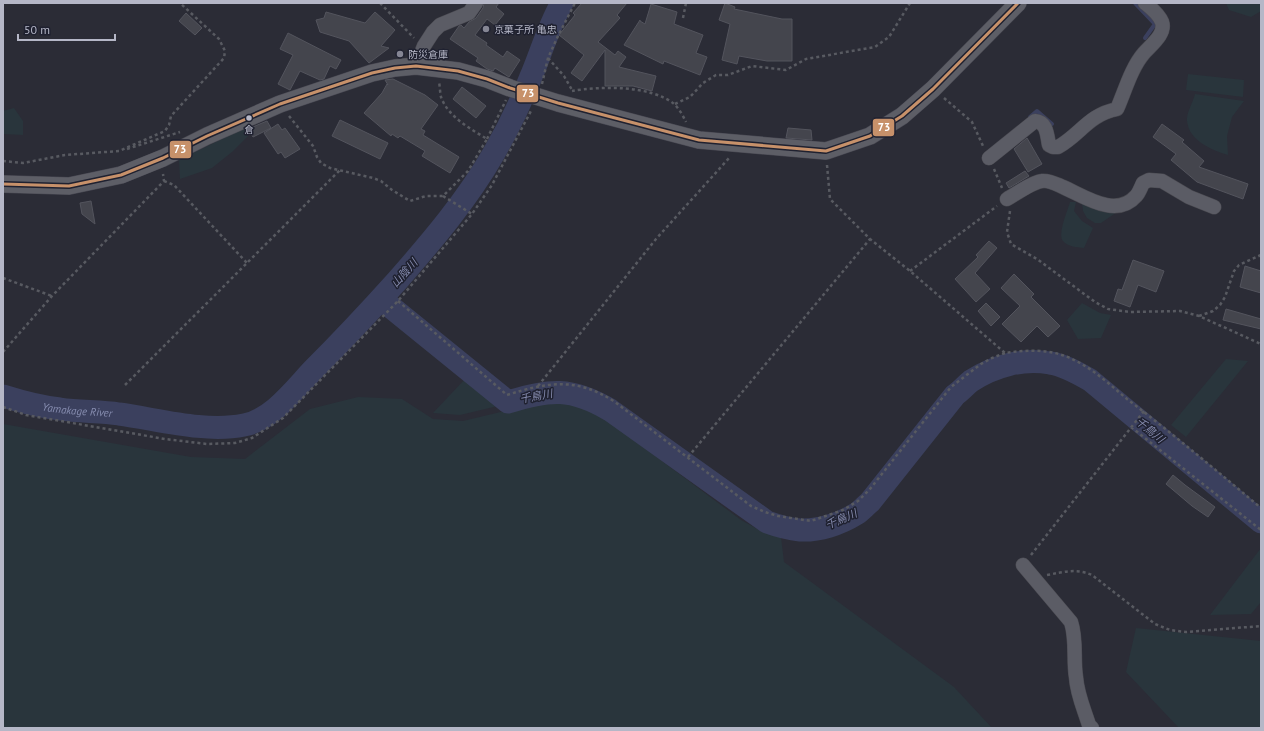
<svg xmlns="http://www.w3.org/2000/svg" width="1264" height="731" font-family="'PT Sans','Noto Sans JP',sans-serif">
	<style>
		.green { fill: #29353c }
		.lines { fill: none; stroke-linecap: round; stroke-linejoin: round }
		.stream { stroke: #3b405e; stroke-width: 4 }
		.river { stroke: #3b405e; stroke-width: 23 }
		.building { fill: #44454d; stroke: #53545d }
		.minor-casing { stroke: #494950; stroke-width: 15 }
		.major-casing { stroke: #494953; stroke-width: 18 }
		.path { stroke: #585a61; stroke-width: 2.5; stroke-dasharray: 3 3; stroke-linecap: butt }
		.minor { stroke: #5b5c65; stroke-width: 14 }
		.major { stroke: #5d5e66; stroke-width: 17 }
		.bus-1-casing { stroke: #1f2130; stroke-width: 6 }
		.bus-1 { stroke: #c7916a; stroke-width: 3 }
		.poi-dot { fill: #858694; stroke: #1f2130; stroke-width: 1.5 }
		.bus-dot { fill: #b5b7c7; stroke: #1f2130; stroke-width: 1.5 }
		.labels { text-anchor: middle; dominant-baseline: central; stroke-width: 3; stroke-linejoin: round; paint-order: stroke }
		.bus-label { font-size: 9px; fill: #b5b7c7; stroke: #1f2130 }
		.poi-label { font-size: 10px; fill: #b5b7c7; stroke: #1f2130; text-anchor: start }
		.water-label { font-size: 11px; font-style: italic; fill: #878db0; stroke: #1f2130 }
		.line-badge { stroke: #1f2130; stroke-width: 1.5 }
		.badge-label { font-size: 11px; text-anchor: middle; font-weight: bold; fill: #fff }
	</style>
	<rect width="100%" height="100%" fill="#2b2c36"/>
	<path class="green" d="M1226 3H1261V11L1251 17 1229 10Z
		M1188 74 1244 80 1243 97 1186 90Z
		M1195 94 1244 101 1232 117 1227 136 1228 155C1212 150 1189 141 1187 121 1186 114 1193 102 1195 94Z
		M14 108 23 121V135L3 134V111Z
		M244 128 248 136 232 152 212 168 180 179 179 160Z
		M1070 202H1076L1074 211 1082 221 1093 228 1084 248C1077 247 1068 247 1063 241 1057 234 1068 210 1070 202Z
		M1082 202 1120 210 1101 223H1095L1087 218 1083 211Z
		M1082 303 1100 313 1111 315 1101 338 1078 339 1067 320Z
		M1226 359 1248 361 1186 437 1171 425Z
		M466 378 502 405 460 415 433 413Z
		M358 397 402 399 433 419 463 421 542 402 566 403 584 407 599 414 741 520 761 531 781 537 784 562 954 687 992 728H3V424L191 457 245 459 310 409Z
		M1261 548V602L1251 614 1210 615Z
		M1136 628 1261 641V728H1179L1126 672Z"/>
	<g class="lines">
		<path class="stream" d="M1135 3 1155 24 1145 38
			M1030 117 1037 111 1052 124"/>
		<g class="river">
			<path d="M381 299 508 402C550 389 571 387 610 410L767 522C778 526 789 529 800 530 819 531 840 524 856 514 861 511 865 506 870 502L955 395C961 391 966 385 971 381 994 366 1023 358 1050 363 1064 365 1078 373 1090 380L1261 522"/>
			<path id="s1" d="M3 396C22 402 41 407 60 409 80 412 100 411 119 414 157 419 205 433 244 425 272 420 294 390 313 370 342 341 370 311 397 281 432 241 467 200 494 153 508 129 520 104 530 79 541 54 548 27 562 3"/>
		</g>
	</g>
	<path class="building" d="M484 3H499L496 7 504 14 495 25 487 19 475 35 487 43 486 45 503 57 507 51 520 60 509 77 495 68 493 71 487 69 476 61 478 58 450 39 459 26 461 25 464 28 469 22 476 18 483 8Z
		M582 3H627L617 15 620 18 598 42 615 55 618 51 626 57 619 67 656 76 652 91 633 86H605V50L582 81 571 73 584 55 559 35 575 15 573 13Z
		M725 3 735 7 734 9 782 19H792V61H767L739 56 737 64 722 60 730 24 719 20Z
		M651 4 677 12 674 24 703 35 696 53 707 57 700 75 664 61 663 64 624 45 640 20V21L645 24Z
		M326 12 365 23 375 12 395 30 381 46 389 48 369 63 349 41 320 32 316 20 324 18Z
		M186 13 202 28 195 35 179 21Z
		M288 33 341 60 336 69 330 66 324 79 320 80 300 71 290 90 278 84 293 55 280 49Z
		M393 79 425 95 438 105 421 129 425 131 423 135 459 157 450 173 422 156 425 151 400 136 398 138 392 134 391 136 364 113 382 93 387 84 388 85 385 80Z
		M462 87 486 106 476 118 453 99Z
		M340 120 388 143 380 159 332 136Z
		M267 121 271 128 253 137 248 129Z
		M278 124 282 130 285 128 300 149 285 158 281 152 278 154 264 133Z
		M1162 124 1184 140 1182 142 1204 161 1199 167 1248 184 1243 199 1197 182 1171 160 1176 154 1153 137Z
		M788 128 811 130 812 140 786 138Z
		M1027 138 1042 164 1028 172 1014 149Z
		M1025 171 1029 176 1009 188 1006 183Z
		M91 201 95 224 82 214 80 203Z
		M989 241 997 248 975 273 990 289 976 302 955 279 978 257 976 255Z
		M1133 260 1164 271 1156 292 1138 285 1130 307 1114 301 1118 289 1122 290Z
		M1245 266 1261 271V293L1240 287Z
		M1014 274 1034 294 1031 297 1060 326 1048 337 1037 326 1021 342 1002 324 1020 306 1001 288Z
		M986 303 1000 317 991 326 978 311Z
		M1226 309 1261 319V329L1223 320Z
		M1173 475 1185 485 1215 507 1208 517 1192 506 1166 484Z"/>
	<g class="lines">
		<defs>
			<path id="minor" d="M416 66 424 46 433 32 440 25 469 13 476 3
				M989 158 1035 121C1047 122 1047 135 1049 145L1053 147H1058C1081 134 1088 115 1117 109 1125 91 1131 68 1144 53 1151 45 1166 34 1162 22 1159 14 1151 8 1145 3
				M1007 199C1016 194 1032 182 1042 181 1049 180 1056 184 1063 187 1084 196 1116 219 1136 196 1139 193 1141 187 1143 183L1149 180 1162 181 1189 197 1214 207
				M1023 565 1071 622C1077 640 1073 659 1076 677 1077 694 1084 709 1089 725L1092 728"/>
			<path id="major" d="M3 184 69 186 121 175 163 158 207 136 280 104 372 73 395 68 416 66 458 71 487 79 510 88 558 103 699 140 826 151 870 136 902 116 933 89 1018 3"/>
		</defs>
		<use href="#minor" class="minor-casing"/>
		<use href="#major" class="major-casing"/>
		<path class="path" d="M380 3 414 38
			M683 18 686 3
			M548 58 564 76 572 90
			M542 84 548 58 558 36 575 3
			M572 91C600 86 651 85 674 104 679 108 683 116 686 122
			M944 98 972 122 983 146
			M675 104 690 97 703 83 716 75H728L752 66 786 70 806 59 875 47 889 37 910 3
			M289 116 313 146 317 157 321 163 330 168 373 178 381 181 392 190 410 201 426 196H443L468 171 487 139C471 129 448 117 441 97 440 93 440 87 439 82
			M487 139 506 100
			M127 149 180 132
			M3 161 23 163 65 155 119 151 165 131 169 125 171 116 224 58 225 51 219 39 180 3
			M827 165 830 199 870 239 910 271 1005 353C1025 350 1046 349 1065 356 1089 365 1108 383 1127 399 1173 434 1217 471 1261 508
			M994 169 1002 188
			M164 181 174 185 247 263
			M443 196 472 214
			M1010 211 1007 232 1011 244 1037 259 1095 302 1108 309 1130 312 1180 311 1199 316 1261 344
			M910 271 997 206
			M3 278 52 296
			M398 301 507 395C548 382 577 377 615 402L751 506 765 512 778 516 811 521 843 510 858 501 870 489 951 387 981 364 992 358 1005 353
			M1199 316 1213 311 1220 305 1225 297 1234 271 1239 265 1261 255
			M3 352 52 296 164 181 163 174
			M125 385 340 170
			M538 386 656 239 730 157
			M3 407 26 415 165 439 207 444 235 443 252 438 283 418 398 301 472 214 492 185 532 109
			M1131 427 1261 530
			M688 457 870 239
			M1031 555 1144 411
			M1047 575C1064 572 1076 568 1092 575L1155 624 1170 630 1186 632 1261 626"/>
		<use href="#minor" class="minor"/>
		<use href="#major" class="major"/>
		<defs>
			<path id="bus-1" d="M3 184 69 186 121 175 163 158 207 136 280 104 372 73 395 68 416 66 458 71 487 79 510 88 558 103 699 140 826 151 870 136 902 116 933 89 1018 3"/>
		</defs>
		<use href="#bus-1" class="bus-1-casing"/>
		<use href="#bus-1" class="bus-1"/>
	</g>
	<g class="poi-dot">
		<circle cx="486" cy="29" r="4"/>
		<circle cx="400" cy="54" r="4"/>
	</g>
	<circle class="bus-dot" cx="249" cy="118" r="3.5"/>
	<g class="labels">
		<g class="bus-label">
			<text x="249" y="129">倉</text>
		</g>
		<g class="poi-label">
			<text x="494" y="29">京菓子所 亀忠</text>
			<text x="408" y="54">防災倉庫</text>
		</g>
		<g class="water-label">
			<text transform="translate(404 273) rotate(-48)">山陰川</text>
			<text transform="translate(536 396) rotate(-11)">千鳥川</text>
			<text stroke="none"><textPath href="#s1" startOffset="76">Yamakage River</textPath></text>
			<text transform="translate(1150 430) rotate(40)">千鳥川</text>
			<text transform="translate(841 519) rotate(-24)">千鳥川</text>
		</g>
	</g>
	<g class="line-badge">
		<rect x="516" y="84" width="23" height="19" rx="4" fill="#c7916a"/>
		<rect x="872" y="118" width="23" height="19" rx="4" fill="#c7916a"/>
		<rect x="169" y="140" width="23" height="19" rx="4" fill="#c7916a"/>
	</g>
	<g class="badge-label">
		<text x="528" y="97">73</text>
		<text x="884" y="131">73</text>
		<text x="180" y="153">73</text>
	</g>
	<rect width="1264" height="731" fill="none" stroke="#b5b7c7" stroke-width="8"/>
	<path d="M18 34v6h97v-6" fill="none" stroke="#b5b7c7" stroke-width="2"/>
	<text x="24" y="34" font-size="12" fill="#b5b7c7" stroke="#1f2130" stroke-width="3" paint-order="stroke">50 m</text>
</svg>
